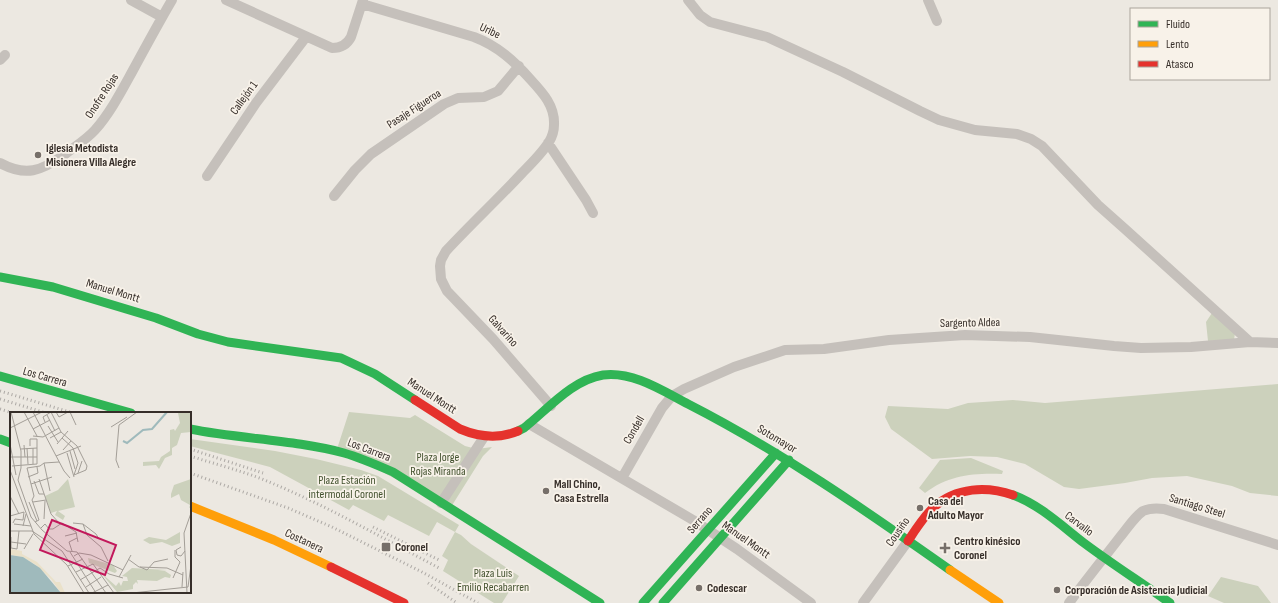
<svg xmlns="http://www.w3.org/2000/svg" width="1278" height="603" font-family="'Sofia Sans Condensed',sans-serif">
	<style>
		.green { fill: #ccd1bc }
		.lines { fill: none; stroke-linecap: round; stroke-linejoin: round }
		.street { stroke: #c5c0bb; stroke-width: 10 }
		.fast { stroke: #30b455; stroke-width: 9 }
		.slow { stroke: #ff9f0a; stroke-width: 9 }
		.jam { stroke: #e5322d; stroke-width: 9 }
		.rail { stroke: #ada9a5; stroke-width: 3; stroke-dasharray: 1 3; stroke-linecap: butt }
		.poi-dot { fill: #766f69; stroke: #f8f2e9; stroke-width: 1.5 }
		.labels { text-anchor: middle; dominant-baseline: central; stroke-width: 3.5; stroke-linejoin: round; paint-order: stroke }
		.street-label { font-size: 12px; fill: #362e29; stroke: #f8f2e9 }
		.poi-label { font-size: 12px; font-weight: bold; fill: #362e29; stroke: #f8f2e9; text-anchor: start }
		.park-label { font-size: 12px; fill: #43522f; stroke: #f8f2e9 }
		.inset-river { fill: none; stroke: #9fbabc; stroke-width: 2 }
		.inset-road { fill: none; stroke: #a39e97; stroke-width: 1 }
		.view { fill: #c2185b; fill-opacity: 0.15; stroke: #c2185b; stroke-width: 2 }
		.inset-edge { fill: none; stroke: #362e29; stroke-width: 2 }
	</style>
	<rect width="100%" height="100%" fill="#ece8e1"/>
	<path class="green" d="M1212 313 1235 333 1234 340 1208 341 1206 322Z
		M1278 384V496L1250 493 1232 486 1187 476 1152 478 1125 483 1079 489 1064 487 1025 464 997 457 970 456 932 459 891 429 885 417 888 406 948 409 968 403 1013 400 1045 403Z
		M349 412 410 418 415 415 465 446 477 449 492 447 483 456 451 507 337 449Z
		M190 439 275 451 316 459 361 470 378 476 459 525 455 532 461 535 471 544 519 576 502 603H494L443 571 448 560 442 556 455 532 437 522 429 536 388 515 384 521 353 505 349 510 270 467 190 446Z
		M971 458 1003 471 1002 474C973 473 949 475 925 493L919 488 940 460Z
		M1221 577 1258 586 1271 603H1224L1208 596Z"/>
	<g class="lines">
		<path class="street" d="M131 0 162 17
			M226 0 332 48C341 48 347 45 351 37L363 0
			M688 0 700 15 710 22 767 37 843 72 920 111 939 120 975 130 1017 134 1031 139 1042 146 1098 205 1125 229 1250 342
			M928 0 937 21
			M362 4 474 37C498 46 514 61 531 80 543 93 555 106 554 125 554 131 552 137 549 142 542 153 532 163 523 172 498 199 471 224 446 251L441 260 440 266 441 279 447 291 493 339 551 406
			M0 60 5 55
			M548 143 586 200 593 213
			M0 163C26 177 41 171 64 155 74 147 86 140 95 130 110 113 121 92 132 72 145 48 158 24 172 0
			M207 176 256 103 306 37
			M334 196 355 170 371 154 444 104 458 98 484 97 498 91 519 66
			M529 424 693 520 737 549 811 603
			M622 478 662 408 672 396 684 389 734 367 785 350 824 349 889 340 965 335 1030 337 1114 346 1141 348 1191 347 1250 342 1278 343
			M441 503 484 437
			M863 603 908 541
			M1069 603C1086 580 1103 559 1120 537 1127 529 1134 517 1143 511 1150 508 1157 508 1164 509L1278 545"/>
		<path class="fast" d="M0 277 53 287 156 318 198 334 228 342 341 358 375 374 415 400
			M0 376 131 413
			M190 429C240 439 296 440 344 453 361 458 377 465 393 472L600 603
			M518 431 524 428C548 409 572 380 603 375 633 371 663 391 688 404 780 451 865 510 950 570
			M0 439 11 443
			M1013 495C1040 505 1062 526 1084 543 1112 564 1142 583 1170 603
			M643 603 776 453
			M663 603 789 460"/>
		<path class="slow" d="M190 506 274 540 331 567
			M950 570 999 603"/>
		<path class="jam" d="M415 400 460 429C479 437 499 439 518 431
			M908 541C916 529 924 516 934 507 956 487 987 486 1013 495
			M331 567 404 603"/>
		<path class="rail" d="M0 391 73 413
			M0 399 46 413
			M0 409 13 413
			M190 449 263 473
			M190 456C218 465 247 472 274 484 331 508 386 540 441 569
			M190 473 288 508 332 527 422 572 478 603
			M373 527 441 561
			M428 583 457 603"/>
	</g>
	<g class="poi-dot">
		<circle cx="38" cy="155" r="4"/>
		<circle cx="546" cy="491" r="4"/>
		<circle cx="920" cy="508" r="4"/>
		<rect x="381" y="542" width="10" height="10" rx="2"/>
		<path d="M943 542h4v4h4v4h-4v4h-4v-4h-4v-4h4z"/>
		<circle cx="699" cy="588" r="4"/>
		<circle cx="1057" cy="590" r="4"/>
	</g>
	<g class="labels">
		<g class="street-label">
			<text transform="translate(490 31) rotate(25)">Uribe</text>
			<text transform="translate(102 96) rotate(-57)">Onofre Rojas</text>
			<text transform="translate(244 98) rotate(-54)">Callejón 1</text>
			<text transform="translate(414 109) rotate(-33)">Pasaje Figueroa</text>
			<text transform="translate(113 291) rotate(17)">Manuel Montt</text>
			<text transform="translate(970 323) rotate(-1)">Sargento Aldea</text>
			<text transform="translate(503 331) rotate(48)">Galvarino</text>
			<text transform="translate(45 377) rotate(16)">Los Carrera</text>
			<text transform="translate(432 396) rotate(33)">Manuel Montt</text>
			<text transform="translate(634 430) rotate(-60)">Condell</text>
			<text transform="translate(777 439) rotate(31)">Sotomayor</text>
			<text transform="translate(369 450) rotate(21)">Los Carrera</text>
			<text transform="translate(1197 506) rotate(17)">Santiago Steel</text>
			<text transform="translate(700 520) rotate(-49)">Serrano</text>
			<text transform="translate(1079 524) rotate(37)">Carvallo</text>
			<text transform="translate(898 532) rotate(-55)">Cousiño</text>
			<text transform="translate(746 540) rotate(35)">Manuel Montt</text>
			<text transform="translate(304 541) rotate(25)">Costanera</text>
		</g>
		<g class="poi-label">
			<text x="46" y="148">Iglesia Metodista<tspan x="46" dy="14">Misionera Villa Alegre</tspan></text>
			<text x="554" y="484">Mall Chino,<tspan x="554" dy="14">Casa Estrella</tspan></text>
			<text x="928" y="501">Casa del<tspan x="928" dy="14">Adulto Mayor</tspan></text>
			<text x="954" y="541">Centro kinésico<tspan x="954" dy="14">Coronel</tspan></text>
			<text x="395" y="547">Coronel</text>
			<text x="707" y="588">Codescar</text>
			<text x="1065" y="590">Corporación de Asistencia Judicial</text>
		</g>
		<g class="park-label">
			<text x="438" y="457">Plaza Jorge<tspan x="438" dy="14">Rojas Miranda</tspan></text>
			<text x="347" y="480">Plaza Estación<tspan x="347" dy="14">intermodal Coronel</tspan></text>
			<text x="493" y="573">Plaza Luis<tspan x="493" dy="14">Emilio Recabarren</tspan></text>
		</g>
	</g>
	<g transform="translate(10 412)">
		<rect width="181" height="181" fill="#ece8e1"/>
		<path d="M181 0V20L171 21 167 33 162 36V43L155 46 149 57 146 53 133 54V50L149 49 151 45 160 39V18L164 17 165 19 170 11 168 1ZM58 67 65 95 48 99 55 104 53 108 45 103 47 99 41 101 35 84 48 78ZM181 67V95L179 96 180 93 171 88 169 82 161 86V82L164 73ZM170 120V131L162 134 152 130 140 132 133 128 139 125 156 128ZM78 146 103 153 107 159 105 161 79 151ZM122 156 157 158 148 159H155L161 163 160 166 155 165 147 169 127 168 128 172 126 170 123 173V177L107 180 91 161 106 174 109 170 111 174 113 169H118L117 165 112 164Z" fill="#ccd1bc"/>
		<path d="M0 137 12 139V142L27 150 46 170H50L55 181H51L41 167 26 153 13 145 0 143Z" fill="#eae1c9"/>
		<path d="M0 143 13 145 30 156 51 181H0Z" fill="#9fbabc"/>
		<path class="inset-river" d="M113 29 117 31 133 18 142 17 157 0"/>
		<path class="inset-road" d="M1 0 11 39V56L8 68 21 105 32 118 57 139 67 140 96 181M14 0 27 24M23 0 54 59 60 66M41 0 51 20 67 34 77 54 76 58 64 63M46 0 49 5 58 0M60 0 66 13M37 3 45 19M35 10 33 5 41 0M38 14 48 30M101 15 117 5M0 16 32 0M23 17 40 8M23 24 33 25 49 16M40 26 51 20M52 26 63 36 68 51 64 63M0 32 6 63M47 32 58 19M14 33 15 45M20 34V27H27M17 36 18 52M23 36V52M11 37 27 36M53 38 61 29M60 39 65 57M57 41 64 65M46 44 71 34M0 45H27M34 51 40 79M34 51 49 50M2 54 27 52V27M109 56 106 48 109 13 127 0M0 58 24 122 57 153 74 181M68 61 72 49M18 65 28 61 27 55M29 67 41 102 50 112M24 69 29 82H34M21 72 42 65M0 84 9 102M19 90 27 109M23 90 36 88M0 104 14 100M34 107 35 89M25 110 29 108 22 88 24 84 17 56 30 54 34 51M3 111 5 107 13 108 14 100M63 111 73 112 77 123 91 135 98 149M4 112 21 114M73 112 86 122 89 127M13 114 16 102M31 116 35 112 39 117H43L52 111 66 120 68 130M0 119H22M22 119 52 139 79 181M55 124 67 121M1 125V136L7 137 9 119M1 130 16 132M171 135 166 138 167 143 171 144 175 139M14 137 23 122M165 138V145L170 150M62 139 59 130 67 126M60 140 86 181M64 144 69 141 81 143 113 158M118 147 129 155 157 156 173 163M58 154 73 147M130 155 137 158 144 150 158 147M66 160 83 152 104 181M109 165 121 143M163 166 170 150M70 168 90 156 99 162 113 166M76 175 91 165M172 175 173 160M82 181 98 173M122 181 178 175 181 153M177 181 174 121 181 101"/>
		<path class="view" d="M42 108 106 133 95 163 30 138Z"/>
		<rect width="181" height="181" class="inset-edge"/>
	</g>
	<rect x="1130" y="8" width="140" height="72" fill="#f8f2e9" stroke="#aaa49c"/>
	<rect x="1138" y="21" width="20" height="6" fill="#30b455" stroke="#aaa49c"/>
	<text x="1166" y="28" font-size="12" fill="#362e29">Fluido</text>
	<rect x="1138" y="41" width="20" height="6" fill="#ff9f0a" stroke="#aaa49c"/>
	<text x="1166" y="48" font-size="12" fill="#362e29">Lento</text>
	<rect x="1138" y="61" width="20" height="6" fill="#e5322d" stroke="#aaa49c"/>
	<text x="1166" y="68" font-size="12" fill="#362e29">Atasco</text>
</svg>
